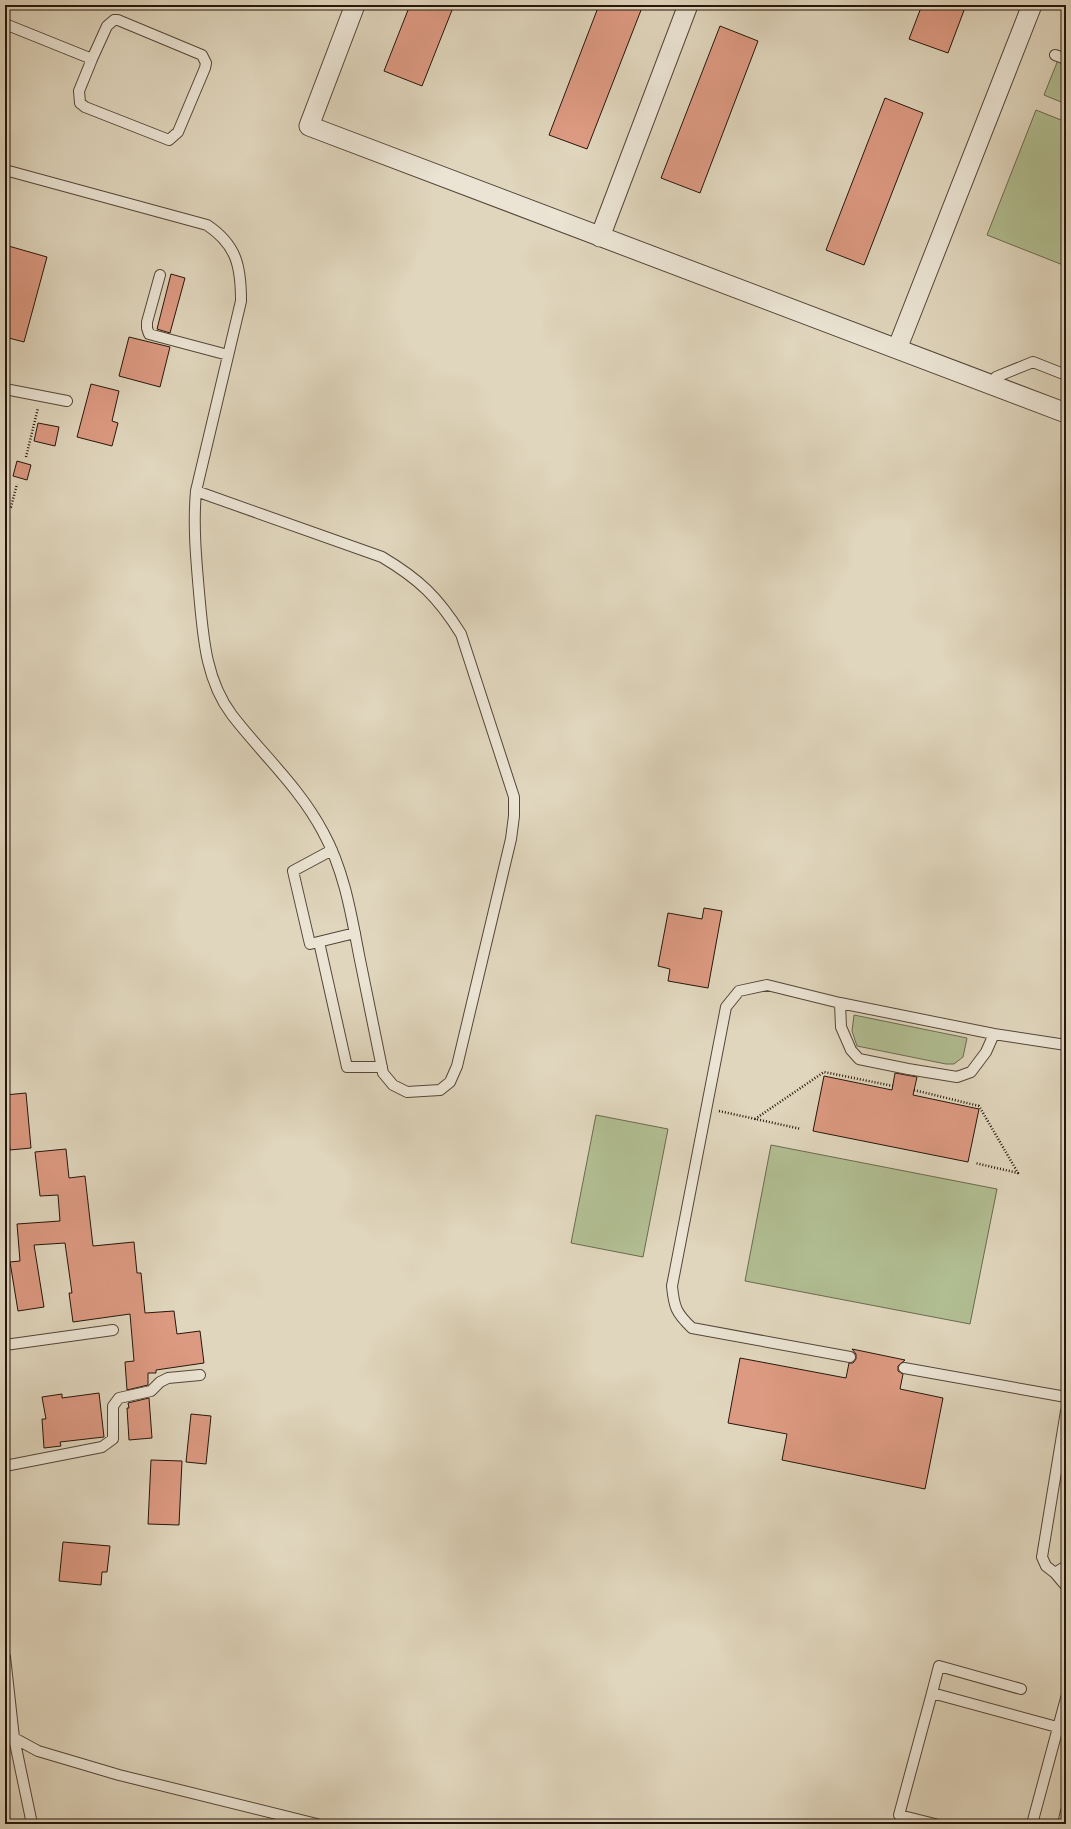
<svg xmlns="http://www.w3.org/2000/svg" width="1071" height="1829" font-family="Cardo,serif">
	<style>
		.green { fill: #b1be92; stroke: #6c6a4f }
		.building { fill: #dd9a82; stroke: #26160c }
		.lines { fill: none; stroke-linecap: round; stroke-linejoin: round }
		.service-casing { stroke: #544638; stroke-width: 12 }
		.minor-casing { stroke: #544638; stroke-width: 21 }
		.path { stroke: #26160c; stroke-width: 2.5; stroke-dasharray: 1 2; stroke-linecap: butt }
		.service { stroke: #ebe4d4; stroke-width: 10 }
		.minor { stroke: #ebe4d4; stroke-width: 19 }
	</style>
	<rect width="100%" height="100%" fill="#e0d6bd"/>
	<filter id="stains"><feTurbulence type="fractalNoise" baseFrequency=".005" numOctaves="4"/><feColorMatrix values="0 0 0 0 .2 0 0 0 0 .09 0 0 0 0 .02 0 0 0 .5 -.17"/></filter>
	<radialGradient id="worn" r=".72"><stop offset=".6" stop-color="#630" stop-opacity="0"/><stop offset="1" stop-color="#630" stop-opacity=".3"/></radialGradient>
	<path class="green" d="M1058 60 1066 63V104L1044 95Z
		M1036 110 1066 122V257L1063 265 987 235Z
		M854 1015 967 1038 963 1057 954 1064H946L857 1046 852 1031Z
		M596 1115 668 1129 643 1257 571 1243Z
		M771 1145 997 1189 970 1324 745 1281Z"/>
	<path class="building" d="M410 5H454L422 86 384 71Z
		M599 5H643L587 149 549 135Z
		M922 5H966L948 53 909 39Z
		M720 26 758 41 700 193 661 178Z
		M885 98 923 113 864 265 826 250Z
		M5 245 47 257 24 342 5 337Z
		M171 274 185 278 170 333 157 329Z
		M129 337 170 347 160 387 119 376Z
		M91 384 119 391 112 421 118 423 112 446 77 437Z
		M38 423 59 427 55 446 34 441Z
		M17 461 31 465 27 480 13 476Z
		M704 908 722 911 708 988 668 981 670 969 658 966 668 913 702 919Z
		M895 1073 917 1077 913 1095 979 1109 968 1162 813 1131 824 1076 892 1090Z
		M26 1093 31 1148 10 1150 5 1095Z
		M66 1149 69 1178 85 1176 93 1246 134 1242 137 1273H141L145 1313 174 1311 177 1334 200 1331 204 1363 156 1370V1373H148V1385L127 1390 125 1362 134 1361 130 1314 73 1322 69 1293H72L65 1243 34 1245 44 1307 18 1311 10 1262 20 1261 17 1224 60 1221 58 1195 40 1196 35 1152Z
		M852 1349 905 1360 898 1366V1371L903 1374 900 1389 943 1398 925 1489 782 1460 787 1434 728 1423 740 1358 846 1378 849 1363H853L856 1359V1354Z
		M99 1393 104 1437 60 1442 61 1446 44 1448 42 1419H46L42 1397 62 1394V1398Z
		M149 1398 152 1438 129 1440 127 1408H129L128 1403Z
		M191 1414 211 1416 206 1464 186 1462Z
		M151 1460 182 1461 179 1525 148 1524Z
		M63 1542 110 1546 107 1572H102L101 1585 59 1581Z"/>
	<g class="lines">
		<defs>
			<path id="service" d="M114 20H118L202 55 206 63 205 68 178 132 169 140 85 107 80 103 79 91 92 59 107 26Z
				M5 24 92 59
				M1055 55 1066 59
				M5 170 207 225C237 245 241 267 241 301L196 491C193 525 196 558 199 592 203 635 205 679 232 715 262 754 300 788 323 832 344 870 351 913 359 955 367 994 375 1034 383 1073L393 1085 407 1092 440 1090 450 1082 457 1066 511 839 514 816V797L461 634C438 597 419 579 382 557L196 491
				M160 275 147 322V328L149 334 228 355
				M993 385 996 377 1033 362 1066 375
				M5 389 67 401
				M332 850 293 871 310 944 355 933
				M319 942 347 1067H382
				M840 1003 841 1027 851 1050 859 1059 908 1069 957 1077 971 1072 986 1052 994 1034
				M5 1345 113 1330
				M850 1357 692 1328C676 1313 674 1307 672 1286L726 1007 739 991 767 985 840 1003 994 1034 1066 1045
				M904 1368 1066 1397
				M5 1466 102 1447 113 1439V1406L119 1398 151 1391 160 1382 168 1378 200 1375
				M1066 1566 1055 1573 1066 1586
				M1055 1573 1046 1566 1042 1557 1066 1411
				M5 1657 14 1738 38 1751 119 1775 317 1824
				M932 1693 939 1666 1021 1689
				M5 1736 14 1738 32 1824
				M935 1824 899 1815 932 1693 1057 1727
				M1032 1824 1066 1698
				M1063 1824 1066 1811"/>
			<path id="minor" d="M355 5 309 126 1066 413
				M600 237 688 5
				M897 349 1032 5"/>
		</defs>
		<use href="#service" class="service-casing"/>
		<use href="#minor" class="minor-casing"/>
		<path class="path" d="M26 457 38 408
			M5 509 11 507 17 484
			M914 1090 979 1106 1018 1173 975 1163
			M719 1111 801 1129
			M755 1119 824 1072 893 1086"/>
		<use href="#service" class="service"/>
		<use href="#minor" class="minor"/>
	</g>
	<rect width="1071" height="1829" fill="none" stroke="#e0d6bd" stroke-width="20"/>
	<rect x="6" y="6" width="1059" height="1817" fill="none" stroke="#26160c" stroke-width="2"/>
	<rect x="10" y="10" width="1051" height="1809" fill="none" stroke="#26160c"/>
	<rect width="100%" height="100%" filter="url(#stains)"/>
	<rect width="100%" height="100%" fill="url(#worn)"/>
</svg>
